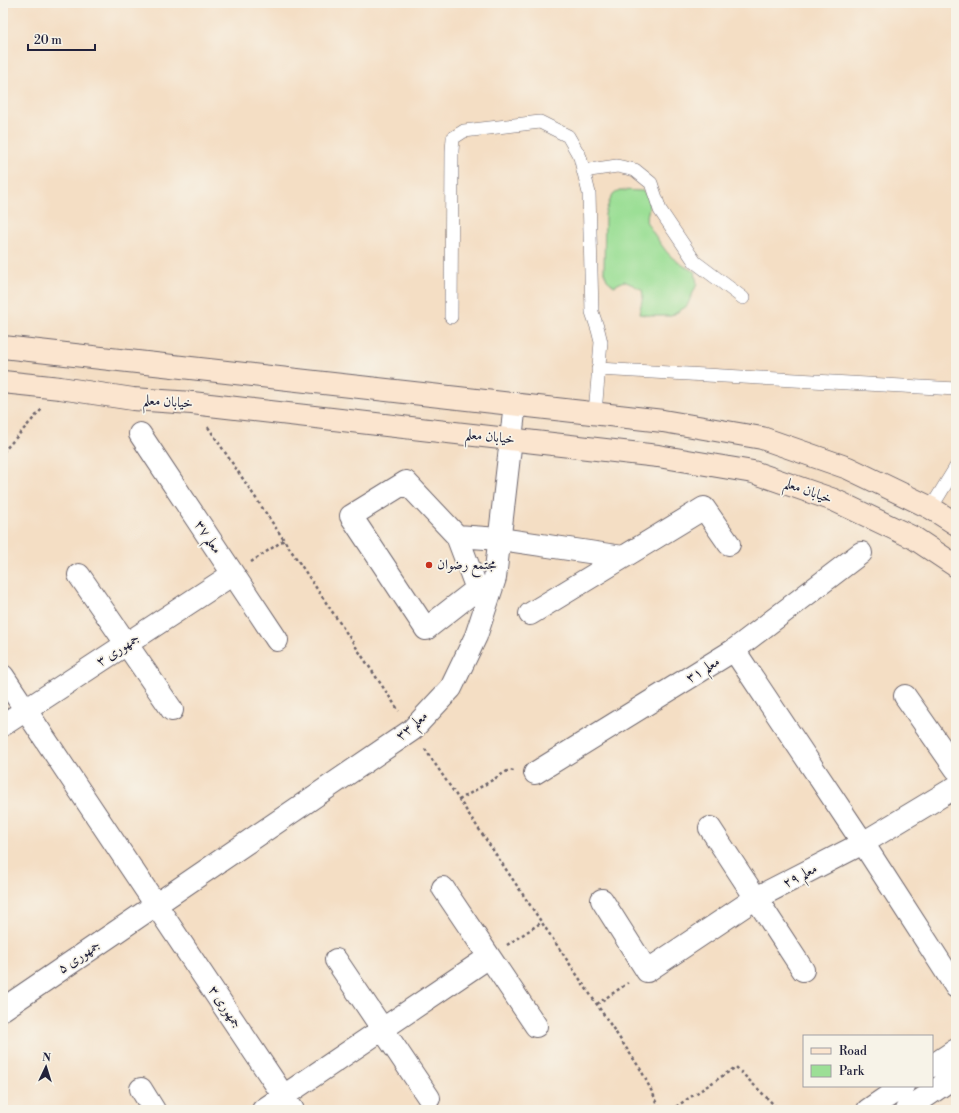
<svg xmlns="http://www.w3.org/2000/svg" width="959" height="1113" font-family="'Libre Bodoni',Amiri,serif">
	<style>
		.green { fill: #9cdf96; stroke: #5f8068 }
		.lines { fill: none; stroke-linecap: round; stroke-linejoin: round }
		.service-casing { stroke: #6c646b; stroke-width: 14 }
		.minor-casing { stroke: #6c646b; stroke-width: 24 }
		.tertiary-casing { stroke: #6c646b; stroke-width: 24 }
		.secondary-casing { stroke: #6c646b; stroke-width: 24 }
		.path { stroke: #6c646b; stroke-width: 2.5; stroke-dasharray: 3 3; stroke-linecap: butt }
		.service { stroke: #fff; stroke-width: 13 }
		.minor { stroke: #fff; stroke-width: 22 }
		.tertiary { stroke: #fff; stroke-width: 22 }
		.secondary { stroke: #fbe5cf; stroke-width: 22 }
		.poi-dot { fill: #c8321e; stroke: #f7f3e8; stroke-width: 1.5 }
		.labels { text-anchor: middle; dominant-baseline: central; stroke-width: 3.5; stroke-linejoin: round; paint-order: stroke }
		.street-label { font-size: 14px; fill: #22223b; stroke: #f7f3e8 }
		.poi-label { font-size: 14px; fill: #22223b; stroke: #f7f3e8; text-anchor: start }
	</style>
	<rect width="100%" height="100%" fill="#f7f3e8"/>
	<filter id="ink" filterUnits="userSpaceOnUse"><feTurbulence type="fractalNoise" baseFrequency=".025" numOctaves="2"/><feDisplacementMap in="SourceGraphic" scale="8" xChannelSelector="R" yChannelSelector="G"/><feConvolveMatrix kernelMatrix="1 2 1 2 8 2 1 2 1" color-interpolation-filters="sRGB"/></filter>
	<filter id="wash" filterUnits="userSpaceOnUse"><feTurbulence type="fractalNoise" baseFrequency=".012" numOctaves="4" result="noise"/><feDisplacementMap in="SourceGraphic" scale="16" xChannelSelector="R" yChannelSelector="G"/><feGaussianBlur stdDeviation="0.9" result="paint"/><feColorMatrix in="noise" values="0 0 0 0 0 0 0 0 0 0 0 0 0 0 0 0 0 1.4 0 .05"/><feComposite in="paint" operator="in"/></filter>
	<g filter="url(#wash)">
		<rect width="100%" height="100%" fill="#f4dec4"/>
		<path class="green" d="M619 190 643 191 649 198V208L646 221C652 231 659 242 666 251 673 260 685 267 695 272L697 284 687 306 671 316H653L639 314 643 296 642 290 633 285 624 281 614 286 607 280 604 272 605 214 611 197Z"/>
	</g>
	<g filter="url(#ink)">
		<g class="lines">
			<defs>
				<path id="service" d="M583 171 617 166 635 170 651 183 660 210 695 262 743 298
					M451 317 452 151 453 138 464 131 540 122 568 136 580 157 589 193 592 312 598 330 601 342 595 413
					M598 369 956 389
					M931 508 956 467"/>
				<path id="minor" d="M140 434 277 640
					M406 482 457 536 477 589 426 629 351 516Z
					M457 536 500 539 623 557
					M79 575 172 710
					M530 614 704 508 729 544
					M734 650 863 843 956 987
					M3 676 293 1110
					M905 696 956 769
					M3 725 233 574
					M535 773 734 650 861 553
					M710 828 803 970
					M443 888 536 1026
					M602 900 647 971 756 898 863 843 956 787
					M336 960 429 1098
					M141 1089 154 1110
					M263 1110 489 957"/>
				<path id="tertiary" d="M3 1009 412 730 451 688 476 636 495 578 515 404
					M932 1066 956 1050
					M868 1110 903 1086
					M906 1110 956 1076"/>
				<path id="secondary" d="M3 347 663 421 762 438 848 468 931 508 956 524
					M3 382 60 388 133 399 192 403 658 456 753 472 834 500 914 538 956 566"/>
			</defs>
			<use href="#service" class="service-casing"/>
			<use href="#minor" class="minor-casing"/>
			<use href="#tertiary" class="tertiary-casing"/>
			<use href="#secondary" class="secondary-casing"/>
			<path class="path" d="M208 427 399 711
				M3 452 42 409
				M251 562 284 540
				M425 749 641 1070 661 1110
				M459 800 509 770 514 771
				M507 945 542 922
				M597 1004 628 983
				M671 1110 736 1067 779 1110"/>
			<use href="#service" class="service"/>
			<use href="#minor" class="minor"/>
			<use href="#tertiary" class="tertiary"/>
			<use href="#secondary" class="secondary"/>
		</g>
	</g>
	<circle class="poi-dot" cx="429" cy="565" r="4"/>
	<g class="labels">
		<g class="street-label">
			<text transform="translate(168 402) rotate(4)">خیابان معلم</text>
			<text transform="translate(490 437) rotate(6)">خیابان معلم</text>
			<text transform="translate(808 491) rotate(20)">خیابان معلم</text>
			<text transform="translate(208 537) rotate(56)">معلم ۳۷</text>
			<text transform="translate(118 650) rotate(-33)">جمهوری ۳</text>
			<text transform="translate(703 670) rotate(-32)">معلم ۳۱</text>
			<text transform="translate(412 726) rotate(-41)">معلم ۳۳</text>
			<text transform="translate(800 876) rotate(-28)">معلم ۲۹</text>
			<text transform="translate(79 957) rotate(-34)">جمهوری ۵</text>
			<text transform="translate(225 1007) rotate(56)">جمهوری ۳</text>
		</g>
		<g class="poi-label">
			<text x="437" y="565">مجتمع رضوان</text>
		</g>
	</g>
	<rect width="959" height="1113" fill="none" stroke="#f7f3e8" stroke-width="16"/>
	<rect x="803" y="1035" width="130" height="52" fill="#f7f3e8" stroke="#a29fa3"/>
	<rect x="811" y="1048" width="20" height="6" fill="#fbe5cf" stroke="#a29fa3"/>
	<text x="839" y="1055" font-size="12" fill="#22223b">Road</text>
	<rect x="811" y="1065" width="20" height="12" fill="#9cdf96" stroke="#a29fa3"/>
	<text x="839" y="1075" font-size="12" fill="#22223b">Park</text>
	<g transform="translate(46 1067) rotate(4)" stroke="#f7f3e8" stroke-width="3" paint-order="stroke">
	<path d="M0-3L7 15L0 10L-7 15Z" fill="#22223b"/>
	<text y="-6" font-size="11" font-weight="bold" text-anchor="middle" fill="#22223b">N</text>
	</g>
	<path d="M28 44v6h67v-6" fill="none" stroke="#22223b" stroke-width="2"/>
	<text x="34" y="44" font-size="12" fill="#22223b" stroke="#f7f3e8" stroke-width="3" paint-order="stroke">20 m</text>
</svg>
